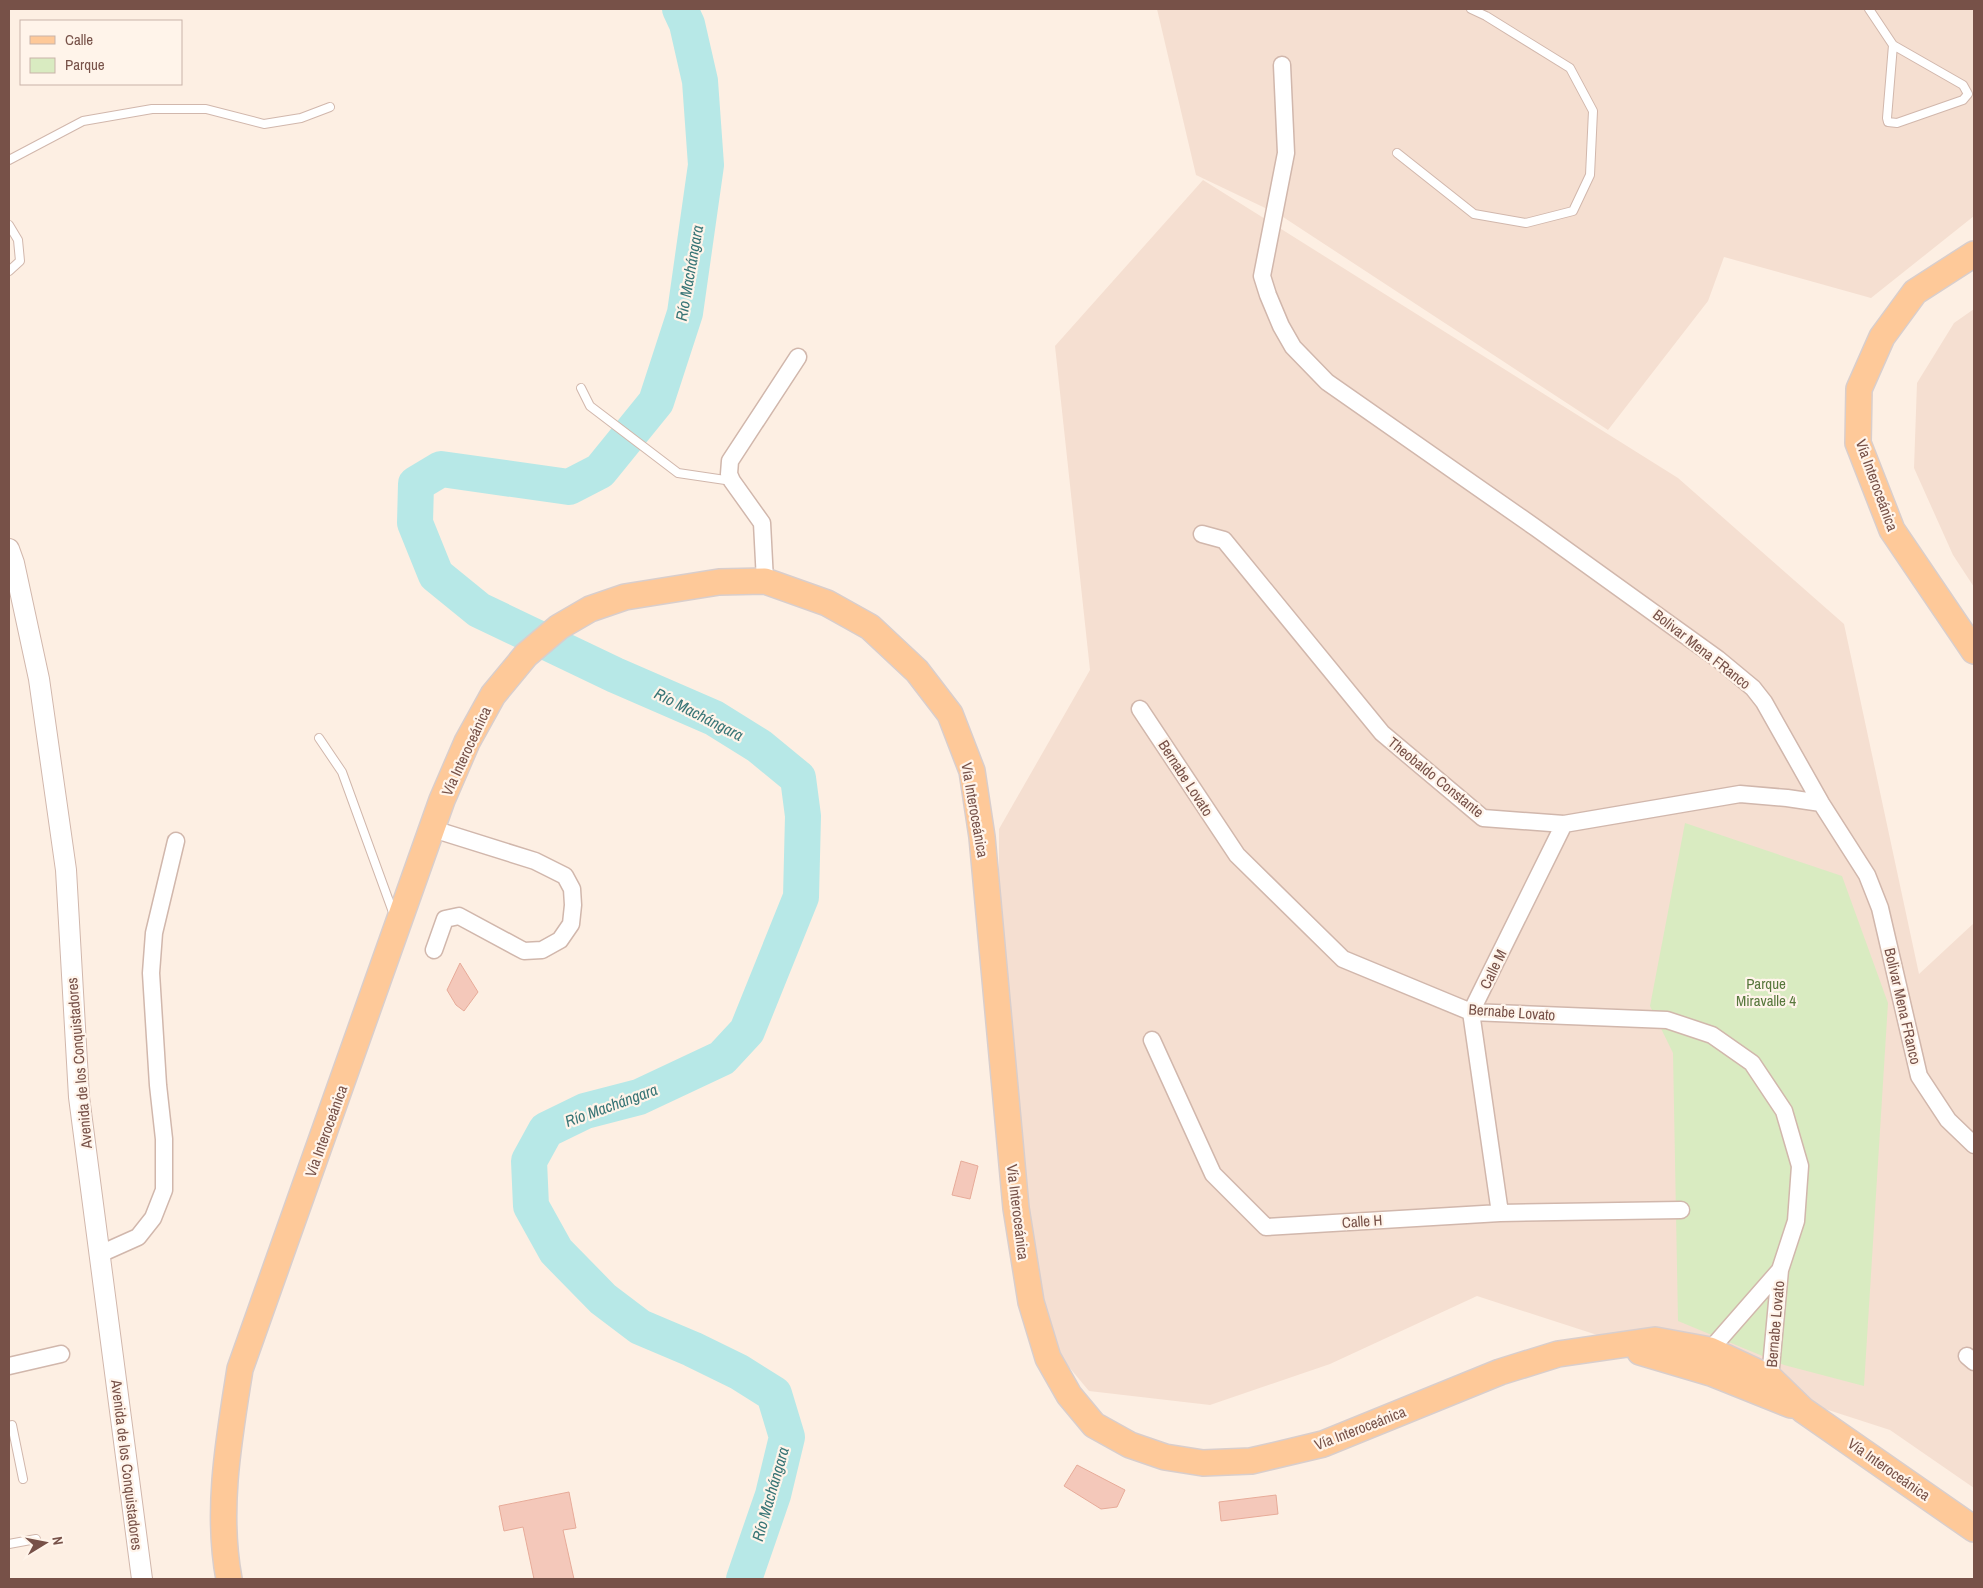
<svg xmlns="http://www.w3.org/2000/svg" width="1983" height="1588" font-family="'Archivo Narrow',sans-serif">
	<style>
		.residential { fill: #f5dfd1 }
		.green { fill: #d9ebc1 }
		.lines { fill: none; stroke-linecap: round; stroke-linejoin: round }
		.river { stroke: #b7e8e7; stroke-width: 36 }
		.building { fill: #f4c8ba; stroke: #e7ab99 }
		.service-casing { stroke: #d1b7ac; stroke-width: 10 }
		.minor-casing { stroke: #d1b7ac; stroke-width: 19 }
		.tertiary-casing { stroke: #d1b7ac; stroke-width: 22 }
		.primary-casing { stroke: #d9cecc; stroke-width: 28 }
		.service { stroke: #fff; stroke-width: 8 }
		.minor { stroke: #fff; stroke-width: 16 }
		.tertiary { stroke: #fff; stroke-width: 20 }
		.primary { stroke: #fec999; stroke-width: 25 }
		.labels { text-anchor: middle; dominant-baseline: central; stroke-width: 4.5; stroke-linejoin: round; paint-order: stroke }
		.street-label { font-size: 15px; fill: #775148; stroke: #fff4ea }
		.park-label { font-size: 15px; fill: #57773c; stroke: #fff4ea }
		.water-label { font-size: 16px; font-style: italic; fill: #387576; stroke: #fff4ea }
	</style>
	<rect width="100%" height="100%" fill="#fdefe3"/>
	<path class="residential" d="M1157 9H1974V216L1871 298 1724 257 1708 301 1608 430 1280 215 1196 175Z
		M1203 180 1678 478 1844 624 1919 974 1974 923V1488L1890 1430 1477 1296 1330 1364 1210 1405 1089 1391 1023 1312 999 1088V829L1090 670 1055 346Z
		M1974 309V587L1953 555 1914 468 1917 383 1954 323Z"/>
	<path class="green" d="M1685 823 1842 876 1888 1003 1864 1386 1784 1365 1678 1321 1673 1053 1650 1006Z"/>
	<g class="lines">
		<path class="river" d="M680 9 687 24 700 81 706 165 685 313 656 402 600 471 569 487 441 469 416 484 415 523 436 575 479 610 615 675 714 718 759 746 798 778 803 816 801 897 747 1031 722 1058 639 1097 585 1111 546 1130 529 1161 531 1206 556 1251 603 1299 640 1327 692 1349 739 1372 774 1394 787 1437 773 1495 744 1579"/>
	</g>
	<path class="building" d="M460 963 478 992 464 1011 456 1005 447 990Z
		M961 1161 978 1166 970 1199 952 1195Z
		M1077 1465 1125 1490 1117 1507 1101 1509 1064 1486Z
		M569 1492 576 1528 563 1530 574 1579H534L523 1527 504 1531 499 1506Z
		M1276 1495 1278 1514 1221 1521 1219 1502Z"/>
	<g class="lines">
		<defs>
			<path id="service" d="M1869 9 1893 45 1963 85 1968 94 1963 100 1897 123 1888 122 1887 118 1893 45
				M1397 153 1474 214 1526 223 1573 211 1590 175 1593 111 1570 68 1486 16 1471 9
				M9 160 83 121 152 109H206L264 124 301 118 330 107
				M9 225 18 240 20 261 9 271
				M581 388 590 406 678 473 732 481
				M319 738 342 772 394 915
				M9 1426 12 1425 23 1479
				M9 1544 36 1539"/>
			<path id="minor" d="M1282 65 1286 153 1262 276 1268 295 1281 326 1293 347 1327 382 1536 528 1718 659 1753 688 1764 702 1821 803 1867 875 1880 908 1919 1076 1948 1120 1974 1145
				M1202 534 1224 540 1382 733 1483 818 1564 824 1740 794 1787 798 1821 803
				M765 581 762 523 732 481 729 474 730 461 798 357
				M1140 709 1237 855 1343 959 1471 1012 1667 1020 1712 1035 1752 1063 1784 1111 1800 1166 1796 1221 1780 1270 1770 1378
				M433 829 535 861 565 876 572 889 573 905 571 924 560 940 542 950 524 951 459 916 445 919 434 950
				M1152 1040 1213 1174 1266 1227 1500 1213 1681 1210
				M1500 1213 1471 1012 1564 824
				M100 1254 138 1237 153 1218 164 1190V1139L158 1085 151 973 154 933 176 841
				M1710 1350 1780 1270
				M1967 1356 1974 1362
				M9 1366 61 1354"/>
			<path id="tertiary" d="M9 549 14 563 39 679 66 870 79 1097 142 1579"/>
			<path id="primary" d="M1974 254 1915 292 1882 337 1859 389 1858 443 1892 530 1974 651
				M1640 1352 1711 1373 1791 1405
				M229 1579C216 1510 229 1438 240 1369L442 800 467 742 493 695 526 655 559 627 590 609 625 597 719 582 765 581 827 603 870 627 917 671 950 714 972 771 982 837 1016 1208 1031 1302 1048 1358 1069 1395 1094 1425 1130 1445 1165 1457 1203 1463 1251 1461 1323 1444 1500 1372 1558 1354 1655 1340 1710 1350 1770 1378 1803 1410 1974 1529"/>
		</defs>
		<use href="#service" class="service-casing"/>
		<use href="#minor" class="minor-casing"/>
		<use href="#tertiary" class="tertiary-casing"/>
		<use href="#primary" class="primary-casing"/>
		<use href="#service" class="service"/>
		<use href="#minor" class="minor"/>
		<use href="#tertiary" class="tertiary"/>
		<use href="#primary" class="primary"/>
	</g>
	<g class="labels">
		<g class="street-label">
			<text transform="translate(1877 485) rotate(70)">Vía Interoceánica</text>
			<text transform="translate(1702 649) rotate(38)">Bolivar Mena FRanco</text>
			<text transform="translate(466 751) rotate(-65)">Vía Interoceánica</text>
			<text transform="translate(1436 777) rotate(39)">Theobaldo Constante</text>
			<text transform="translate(1186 778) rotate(57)">Bernabe Lovato</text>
			<text transform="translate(975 810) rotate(80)">Vía Interoceánica</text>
			<text transform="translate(1493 969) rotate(-64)">Calle M</text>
			<text transform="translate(1903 1006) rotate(77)">Bolivar Mena FRanco</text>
			<text transform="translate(1512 1012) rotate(4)">Bernabe Lovato</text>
			<text transform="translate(79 1063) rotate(-95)">Avenida de los Conquistadores</text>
			<text transform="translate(326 1131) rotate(-70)">Vía Interoceánica</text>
			<text transform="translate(1018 1212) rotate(83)">Vía Interoceánica</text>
			<text transform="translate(1362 1221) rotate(-4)">Calle H</text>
			<text transform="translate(1775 1324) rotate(-85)">Bernabe Lovato</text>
			<text transform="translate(1360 1428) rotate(-21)">Vía Interoceánica</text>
			<text transform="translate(127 1465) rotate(83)">Avenida de los Conquistadores</text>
			<text transform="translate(1889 1469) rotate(35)">Vía Interoceánica</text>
		</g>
		<g class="park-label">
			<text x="1766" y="983">Parque<tspan x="1766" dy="17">Miravalle 4</tspan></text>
		</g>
		<g class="water-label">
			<text transform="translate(689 273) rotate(-80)">Río Machángara</text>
			<text transform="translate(699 714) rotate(27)">Río Machángara</text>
			<text transform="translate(611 1105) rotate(-20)">Río Machángara</text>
			<text transform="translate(770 1494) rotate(-74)">Río Machángara</text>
		</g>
	</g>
	<rect width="1983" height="1588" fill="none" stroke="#775148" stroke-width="20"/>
	<rect x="20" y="20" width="162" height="65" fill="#fff4ea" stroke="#c9b3a9"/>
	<rect x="30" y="36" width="25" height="8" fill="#fec999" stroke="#c9b3a9"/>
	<text x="65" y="45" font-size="15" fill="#775148">Calle</text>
	<rect x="30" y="58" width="25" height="15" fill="#d9ebc1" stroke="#c9b3a9"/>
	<text x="65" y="70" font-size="15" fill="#775148">Parque</text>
	<g transform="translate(45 1543) rotate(80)" stroke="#fff4ea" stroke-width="4" paint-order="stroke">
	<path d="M0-4L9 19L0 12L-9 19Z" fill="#775148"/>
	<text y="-8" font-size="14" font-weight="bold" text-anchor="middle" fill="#775148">N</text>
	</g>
</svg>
